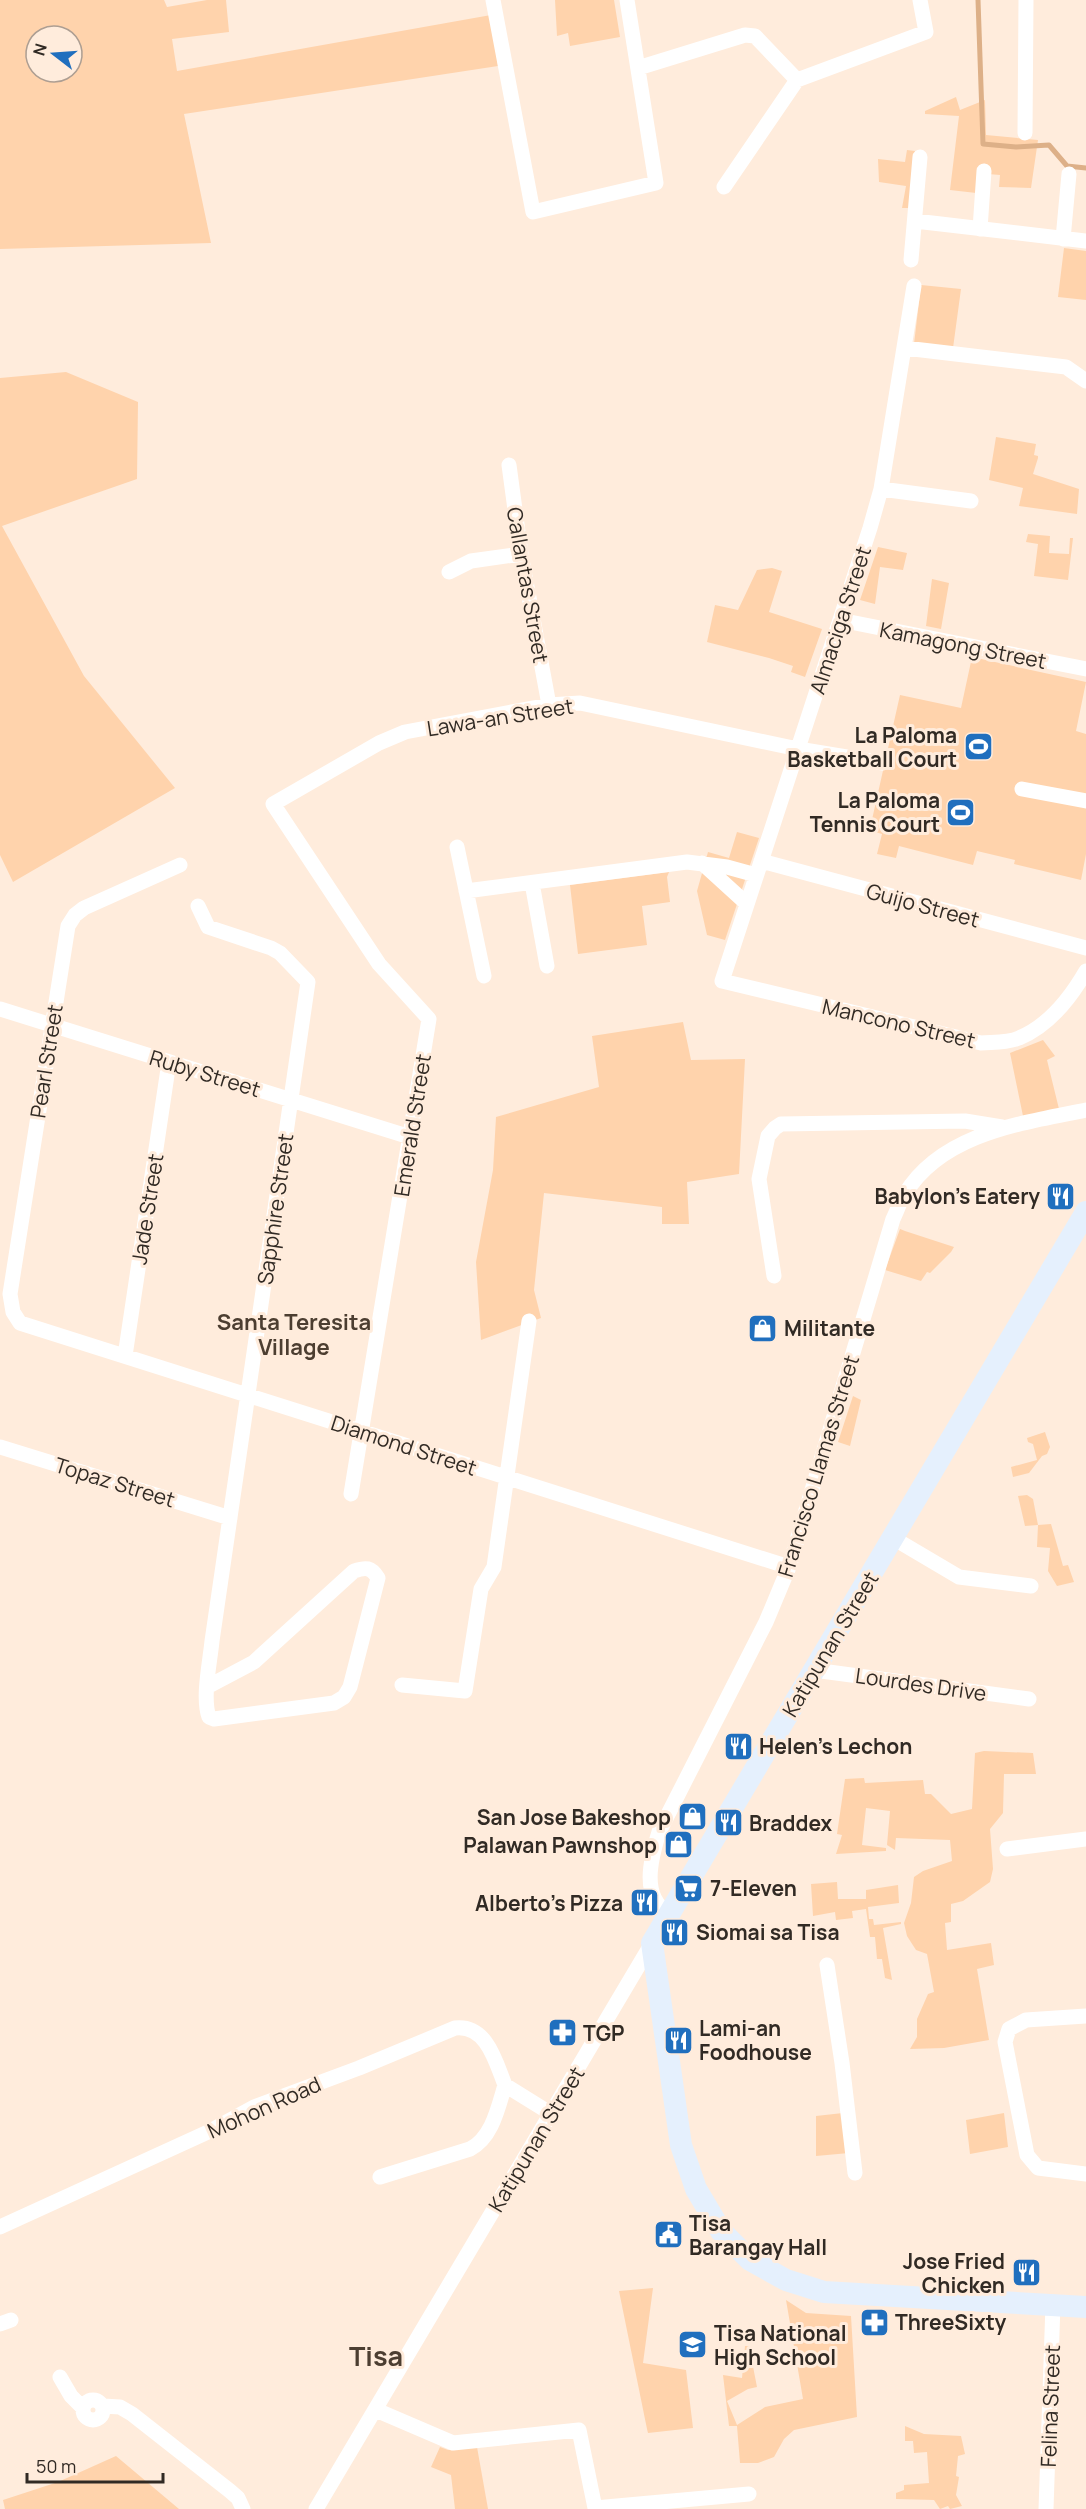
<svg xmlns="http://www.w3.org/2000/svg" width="1086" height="2509" font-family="Manrope,sans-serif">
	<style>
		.green { fill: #ffd3ac; fill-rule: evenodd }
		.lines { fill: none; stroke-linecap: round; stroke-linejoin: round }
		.stream { stroke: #ddb088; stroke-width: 5 }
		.street { stroke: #fff; stroke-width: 15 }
		.secondary { stroke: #e5f0fd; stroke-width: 22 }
		.labels { text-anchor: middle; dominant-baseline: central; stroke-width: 6; stroke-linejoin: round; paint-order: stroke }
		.street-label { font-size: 21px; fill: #312a24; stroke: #ffecdc }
		.poi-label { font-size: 21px; font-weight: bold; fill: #312a24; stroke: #ffecdc; text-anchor: start }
		.neighbourhood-label { font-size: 22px; font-weight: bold; fill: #4c3e31; stroke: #ffecdc }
		.district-label { font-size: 27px; font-weight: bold; fill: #4c3e31; stroke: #ffecdc }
	</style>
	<rect width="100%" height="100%" fill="#ffecdc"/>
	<path class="green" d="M0 0H164L167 7 207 0H226L229 32 172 39 177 71 491 15 498 66 184 114 211 243 0 249ZM36 36H72V72H36Z
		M555 0H614L620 37 570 46 568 33 557 36Z
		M956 97 960 110 985 100 986 135 1038 140 1031 188 999 187 1000 175 988 174 985 194 950 190 959 116 925 114V111Z
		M907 150 915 151 910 208H902L906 186 879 182 878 159 905 162Z
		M1064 248 1086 251V300L1058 297Z
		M921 285 961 289 953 348 914 344Z
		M66 372 138 402 137 479 2 526 84 676 175 788 13 882 0 855V378Z
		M996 437 1036 444 1034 455 1038 456V458L1033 474 1079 489 1077 514 1019 506 1023 488 989 480Z
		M1028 534 1050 536 1049 553 1069 554 1070 538H1073L1068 580 1034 576 1038 544 1026 542Z
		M878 547 907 553 903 570 880 567 875 604 860 600Z
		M772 568 782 571 769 612 822 629 805 677 791 672 793 666 769 658 707 642 715 605 738 610 757 570Z
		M932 579 949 583 941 629 926 626Z
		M972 657 1086 682 1076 731 1086 734V854L1081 880 1014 864 1015 860 977 851 973 865 899 846 896 858 877 854 882 834 849 824 850 819 871 824 900 695 961 708Z
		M737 832 759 838 725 940 707 935 697 891 708 852 729 858Z
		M669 872 667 877 670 902 642 906 647 945 578 954 570 885Z
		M683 1022 691 1060 745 1059 739 1174 687 1182 689 1224H662V1207L544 1193 534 1290 541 1318 481 1340 476 1262 493 1170 496 1117 599 1087 592 1036Z
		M1043 1040 1055 1056 1047 1060 1059 1109 1023 1116 1010 1053Z
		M900 1229 905 1231 954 1247 951 1252 930 1273 927 1272 921 1281 885 1270Z
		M853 1396 861 1400 850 1446 838 1442Z
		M1045 1432 1050 1447 1047 1454 1042 1456 1029 1473 1013 1477 1011 1467 1037 1460 1033 1444 1028 1442 1027 1438Z
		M1027 1495 1033 1499 1038 1525 1051 1524 1063 1566 1068 1565 1074 1582 1057 1586 1048 1571 1050 1548 1037 1547 1038 1525 1025 1526 1018 1496Z
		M984 1751 1033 1753 1036 1774H1004L1003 1813 990 1829 993 1869 990 1882 963 1901 951 1904V1922L945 1923 947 1950 991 1943 994 1965 977 1969 989 2040 944 2048 910 2049 917 2037V2019L928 1994 934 1992 927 1954 916 1950 907 1936 904 1923 911 1903 914 1877 923 1871 952 1861 950 1840 896 1838 895 1850 887 1845 890 1811 866 1808 862 1845 886 1848V1851L836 1854 842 1835 837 1834 845 1779 864 1778 865 1783 923 1780 925 1794H931L951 1814 972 1809 975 1753Z
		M837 1882 838 1899H866V1890L898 1885 899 1903 868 1907 869 1919H873L874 1925 901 1922V1924L883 1928 892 1980 885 1978 882 1959H877L875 1937H870L866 1909 852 1911 853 1918 836 1920 835 1912 813 1916 811 1884Z
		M843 2113 849 2153 816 2156V2116Z
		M1004 2113 1008 2147 970 2154 966 2120Z
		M653 2288 643 2363 686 2370 693 2428 648 2433 647 2429 619 2291Z
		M786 2300 806 2313 851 2316 857 2417 794 2430 784 2439 774 2457 758 2463H740L737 2426H729L723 2375 742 2378 745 2346H749L757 2387 748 2389 727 2401 737 2425 765 2407 803 2399Z
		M905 2426 924 2434 961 2436 965 2454 958 2456 956 2476 959 2477 956 2495 962 2506 950 2509 948 2506 940 2509 934 2500 896 2499V2493L904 2490V2485L929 2483 927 2452 914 2453 913 2441H905Z
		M440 2447 448 2450 477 2447 488 2509H455L451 2475 431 2467Z
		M116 2456 179 2509H5L3 2500 58 2482Z"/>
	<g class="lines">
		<path class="stream" d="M978 0 983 144 1016 147 1049 145 1067 166 1086 168"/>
		<path class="street" d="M493 0 533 212 656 183 627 0
			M638 68 745 35 755 36 797 80
			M1025 133 1026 0
			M724 187 797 80 926 32 920 0
			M915 221 1086 241
			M980 229 984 171
			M1063 239 1069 174
			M911 260 920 157
			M914 286 881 489 870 528 722 981 981 1043C994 1042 1008 1043 1019 1038 1048 1026 1071 997 1086 971
			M905 348 1066 367 1086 381
			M509 465 521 554 549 705
			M881 489 971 501
			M449 572 471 561 521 554
			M840 620 1086 669
			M1022 789 1086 801
			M457 847 484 976
			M761 861 1086 948
			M702 863 747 904
			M180 865 84 908 75 915 68 926 10 1294 13 1312 20 1323 789 1567
			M532 883 547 966
			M466 891 687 862 727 867 756 875
			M198 906 208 927 271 948 280 953 308 982 212 1641C210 1662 202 1698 209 1717L214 1719 334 1703 344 1697 350 1687 378 1578C371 1567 366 1567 354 1571L254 1662 207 1687
			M0 1009 410 1137
			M774 1276 759 1179 768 1136 775 1128 781 1124 965 1121 1002 1127
			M125 1356 169 1062
			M0 1447 230 1518
			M351 1494 429 1019 379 964 273 804 379 743 405 732 549 705 580 703 798 749 883 763
			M893 1538 959 1577 1031 1586
			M814 1670 1029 1699
			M402 1685 465 1691 481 1589 494 1567 529 1321
			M1007 1849 1086 1839
			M669 1913C640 1898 651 1858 659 1832L766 1622 789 1567 893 1219C897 1211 900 1201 905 1194 942 1133 1023 1123 1086 1110
			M827 1965 842 2063 855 2173
			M1086 2016 1026 2020 1009 2029 1005 2042 1027 2155 1038 2168 1086 2174
			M505 2085 550 2113
			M0 2227 208 2132 254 2107 359 2068 455 2028C487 2024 496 2063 505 2085 498 2108 492 2138 470 2149L380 2177
			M0 2324 11 2320
			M60 2377 71 2396 83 2408
			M83 2410a10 10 0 1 1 20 0a10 10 0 1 1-20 0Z
			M103 2406 120 2407 132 2414 230 2491 238 2498 243 2509
			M376 2410 453 2443 579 2430 595 2508 749 2494
			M316 2509 652 1943
			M1046 2509 1053 2304"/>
		<path class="secondary" d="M1086 1212 652 1943 681 2145 696 2189 721 2231 750 2260 786 2280 824 2292 1086 2307"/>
	</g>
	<defs>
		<symbol id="stadium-square" viewBox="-11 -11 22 22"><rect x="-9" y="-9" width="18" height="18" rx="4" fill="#206fbe" stroke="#ffecdc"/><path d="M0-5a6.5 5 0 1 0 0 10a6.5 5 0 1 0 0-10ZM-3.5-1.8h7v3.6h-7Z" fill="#fff"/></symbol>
		<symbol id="restaurant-square" viewBox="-11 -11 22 22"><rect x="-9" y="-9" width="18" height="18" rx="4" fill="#206fbe" stroke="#ffecdc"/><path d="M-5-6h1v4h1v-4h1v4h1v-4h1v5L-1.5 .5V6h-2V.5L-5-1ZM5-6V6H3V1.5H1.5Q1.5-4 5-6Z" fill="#fff"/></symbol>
		<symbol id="shop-square" viewBox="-11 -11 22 22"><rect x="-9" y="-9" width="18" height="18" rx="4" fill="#206fbe" stroke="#ffecdc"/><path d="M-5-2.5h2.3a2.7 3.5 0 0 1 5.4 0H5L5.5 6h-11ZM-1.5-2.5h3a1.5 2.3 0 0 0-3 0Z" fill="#fff"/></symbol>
		<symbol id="supermarket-square" viewBox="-11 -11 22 22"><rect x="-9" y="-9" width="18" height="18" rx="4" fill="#206fbe" stroke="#ffecdc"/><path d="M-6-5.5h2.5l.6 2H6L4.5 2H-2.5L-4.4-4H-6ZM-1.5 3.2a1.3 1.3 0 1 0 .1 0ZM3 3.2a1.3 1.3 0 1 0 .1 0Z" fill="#fff"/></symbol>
		<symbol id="pharmacy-square" viewBox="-11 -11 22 22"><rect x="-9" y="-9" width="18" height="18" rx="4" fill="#206fbe" stroke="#ffecdc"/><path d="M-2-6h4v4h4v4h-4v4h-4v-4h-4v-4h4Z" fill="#fff"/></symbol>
		<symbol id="civic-square" viewBox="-11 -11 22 22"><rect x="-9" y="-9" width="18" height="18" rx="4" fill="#206fbe" stroke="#ffecdc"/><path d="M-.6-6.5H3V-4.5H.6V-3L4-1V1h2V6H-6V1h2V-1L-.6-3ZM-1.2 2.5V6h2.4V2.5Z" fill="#fff"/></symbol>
		<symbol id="school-square" viewBox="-11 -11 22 22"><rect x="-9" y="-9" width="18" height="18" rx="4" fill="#206fbe" stroke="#ffecdc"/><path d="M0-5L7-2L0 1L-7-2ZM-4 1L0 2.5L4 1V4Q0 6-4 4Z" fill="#fff"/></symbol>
	</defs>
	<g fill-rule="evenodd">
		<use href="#stadium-square" x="962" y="730" width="33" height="33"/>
		<use href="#stadium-square" x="944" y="796" width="33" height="33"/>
		<use href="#restaurant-square" x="1044" y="1180" width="33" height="33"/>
		<use href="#shop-square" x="746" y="1312" width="33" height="33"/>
		<use href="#restaurant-square" x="722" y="1730" width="33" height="33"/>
		<use href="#shop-square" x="676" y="1800" width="33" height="33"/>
		<use href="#restaurant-square" x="712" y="1806" width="33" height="33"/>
		<use href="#shop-square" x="662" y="1828" width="33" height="33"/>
		<use href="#supermarket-square" x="672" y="1872" width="33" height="33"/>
		<use href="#restaurant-square" x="628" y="1886" width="33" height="33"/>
		<use href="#restaurant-square" x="658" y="1916" width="33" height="33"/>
		<use href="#pharmacy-square" x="546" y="2016" width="33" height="33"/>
		<use href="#restaurant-square" x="662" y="2024" width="33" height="33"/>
		<use href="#civic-square" x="652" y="2218" width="33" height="33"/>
		<use href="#restaurant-square" x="1010" y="2256" width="33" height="33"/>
		<use href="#pharmacy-square" x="858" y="2306" width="33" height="33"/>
		<use href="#school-square" x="676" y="2328" width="33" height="33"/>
	</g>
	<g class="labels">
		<g class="street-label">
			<text transform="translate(528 585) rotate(80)">Callantas Street</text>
			<text transform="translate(840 620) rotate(-72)">Almaciga Street</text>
			<text transform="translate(963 645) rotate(11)">Kamagong Street</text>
			<text transform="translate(500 717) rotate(-9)">Lawa-an Street</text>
			<text transform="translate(923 905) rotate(15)">Guijo Street</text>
			<text transform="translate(899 1023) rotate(13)">Mancono Street</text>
			<text transform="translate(46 1061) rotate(-81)">Pearl Street</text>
			<text transform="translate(205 1073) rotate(17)">Ruby Street</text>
			<text transform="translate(412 1125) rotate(-81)">Emerald Street</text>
			<text transform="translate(147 1209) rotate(-81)">Jade Street</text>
			<text transform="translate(275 1209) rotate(-82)">Sapphire Street</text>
			<text transform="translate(404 1445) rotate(18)">Diamond Street</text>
			<text transform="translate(818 1466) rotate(-73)">Francisco Llamas Street</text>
			<text transform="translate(115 1482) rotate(17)">Topaz Street</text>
			<text transform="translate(830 1644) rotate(-59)">Katipunan Street</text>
			<text transform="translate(921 1684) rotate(8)">Lourdes Drive</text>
			<text transform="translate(264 2107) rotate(-24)">Mohon Road</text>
			<text transform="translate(536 2139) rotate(-59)">Katipunan Street</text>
			<text transform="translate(1050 2406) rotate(-88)">Felina Street</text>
		</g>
		<g class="poi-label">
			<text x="957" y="735" text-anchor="end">La Paloma<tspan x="957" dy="24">Basketball Court</tspan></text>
			<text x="940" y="800" text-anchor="end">La Paloma<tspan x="940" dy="24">Tennis Court</tspan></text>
			<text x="1040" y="1196" text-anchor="end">Babylon's Eatery</text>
			<text x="784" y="1328">Militante</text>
			<text x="759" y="1746">Helen's Lechon</text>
			<text x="671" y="1817" text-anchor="end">San Jose Bakeshop</text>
			<text x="749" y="1823">Braddex</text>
			<text x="657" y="1845" text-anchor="end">Palawan Pawnshop</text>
			<text x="710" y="1888">7-Eleven</text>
			<text x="623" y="1903" text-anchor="end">Alberto's Pizza</text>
			<text x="696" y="1932">Siomai sa Tisa</text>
			<text x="699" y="2028">Lami-an<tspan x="699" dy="24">Foodhouse</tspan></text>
			<text x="583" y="2033">TGP</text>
			<text x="689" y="2223">Tisa<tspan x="689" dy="24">Barangay Hall</tspan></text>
			<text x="1005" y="2261" text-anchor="end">Jose Fried<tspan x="1005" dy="24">Chicken</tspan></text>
			<text x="895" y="2322">ThreeSixty</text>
			<text x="714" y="2333">Tisa National<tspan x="714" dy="24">High School</tspan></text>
		</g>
		<g class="neighbourhood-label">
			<text x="294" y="1322">Santa Teresita<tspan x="294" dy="25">Village</tspan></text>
		</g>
		<g class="district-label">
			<text x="376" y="2355">Tisa</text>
		</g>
	</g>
	<g transform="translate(54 54) rotate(287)"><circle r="28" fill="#ffecdc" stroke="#ad9e92" stroke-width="1.5"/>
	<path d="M0-4.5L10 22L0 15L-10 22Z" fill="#206fbe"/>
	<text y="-9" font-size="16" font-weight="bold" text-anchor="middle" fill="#312a24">N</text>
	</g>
	<path d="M27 2473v9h136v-9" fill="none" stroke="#312a24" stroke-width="3"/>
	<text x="36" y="2473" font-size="18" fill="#312a24" stroke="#ffecdc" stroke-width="4.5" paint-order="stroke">50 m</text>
</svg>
